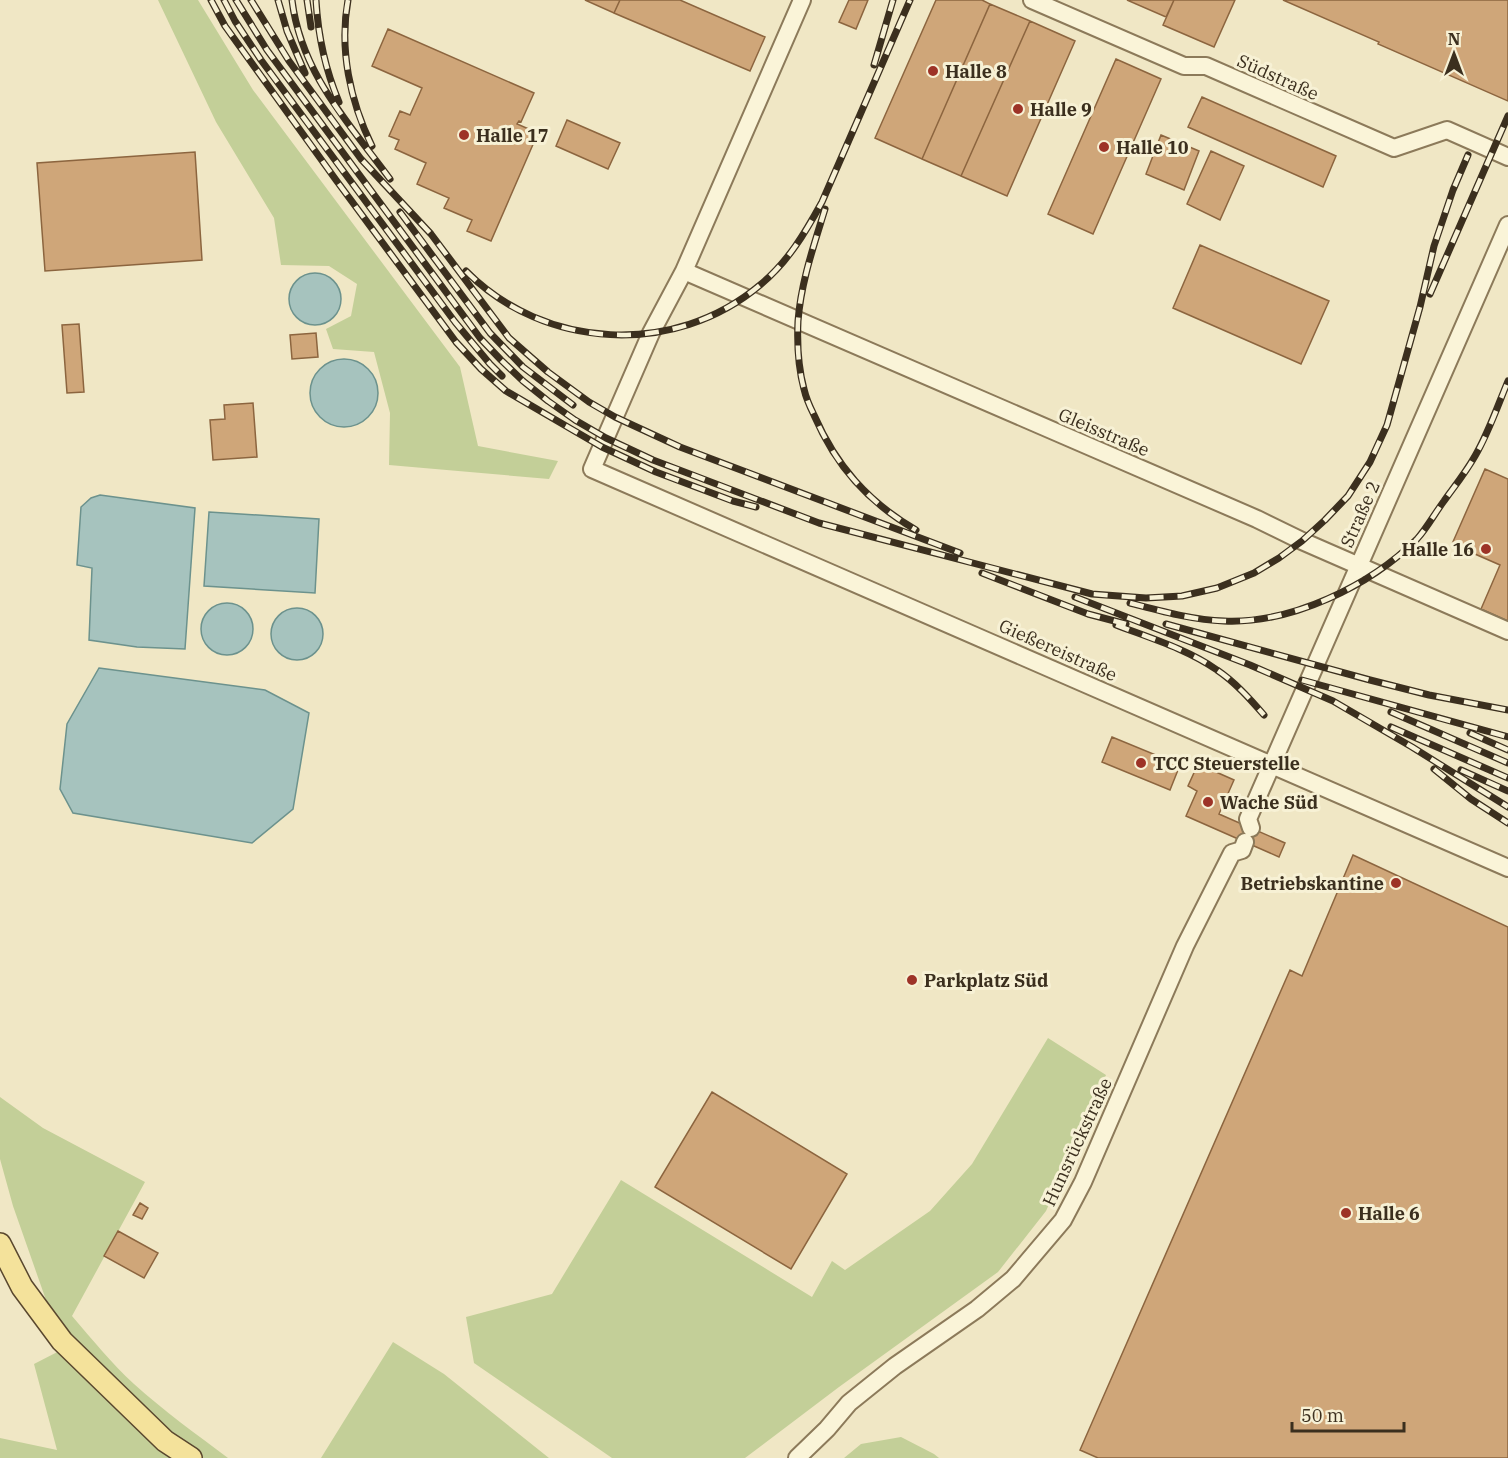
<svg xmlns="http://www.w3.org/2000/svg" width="1508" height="1458" font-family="'IBM Plex Serif',serif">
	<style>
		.green { fill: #c3cf98 }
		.water { fill: #a6c3be; stroke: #6c928d; stroke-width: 1.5 }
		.building { fill: #cfa679; stroke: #8c653f; stroke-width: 1.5 }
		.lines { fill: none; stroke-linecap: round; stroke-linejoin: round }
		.minor-casing { stroke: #8c7a5a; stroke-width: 20 }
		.major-casing { stroke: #59472e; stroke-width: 24 }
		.minor { stroke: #faf4d8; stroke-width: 16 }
		.major { stroke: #f4e29b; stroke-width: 21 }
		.rail-casing { stroke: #3b2f1e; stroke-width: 7 }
		.rail { stroke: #f7f1d5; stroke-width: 4.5; stroke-dasharray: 14; stroke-linecap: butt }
		.poi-dot { fill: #9d3327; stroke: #f7f1d5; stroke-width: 2 }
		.labels { text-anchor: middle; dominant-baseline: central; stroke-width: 6; stroke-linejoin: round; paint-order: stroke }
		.poi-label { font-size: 18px; font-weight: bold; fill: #3b2f1e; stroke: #f7f1d5; text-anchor: start }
		.street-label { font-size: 18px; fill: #3b2f1e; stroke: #f7f1d5 }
	</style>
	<rect width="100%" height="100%" fill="#f0e7c5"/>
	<path class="green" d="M158 0H198L253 90 460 367 478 446 558 461 549 479 389 465 390 413 374 352 333 349 326 329 351 316 357 284 329 266 281 265 274 218 216 122Z
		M1048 1038 1106 1075 1046 1211 998 1272 839 1387 745 1458H612L474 1363 466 1317 552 1294 621 1180 812 1297 832 1261 845 1270 930 1211 972 1164Z
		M0 1097 43 1128 145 1182 72 1316C92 1339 111 1363 134 1384 164 1411 196 1434 228 1458H0V1438L57 1450 34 1364 69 1346 53 1320 13 1206 0 1159Z
		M393 1342 444 1374 549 1458H321Z
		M901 1437 934 1454 939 1458H844L861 1444Z"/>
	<path class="water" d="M289 299a26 26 0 1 1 52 0a26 26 0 1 1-52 0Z
		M310 393a34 34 0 1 1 68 0a34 34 0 1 1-68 0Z
		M100 495 195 508 185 649 137 647 89 640 92 568 77 565 81 507 91 498Z
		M209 512 319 519 315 593 204 586Z
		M201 629a26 26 0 1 1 52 0a26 26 0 1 1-52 0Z
		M271 634a26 26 0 1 1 52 0a26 26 0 1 1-52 0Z
		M99 668 265 690 309 713 293 809 252 843 73 813 60 789 67 724Z"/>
	<path class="building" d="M585 0H620L614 13Z
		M620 0H680L765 37 750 71 614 13Z
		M849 0H868L856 29 839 22Z
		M936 0H982L990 4 922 159 875 138Z
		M1127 0H1174L1166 17Z
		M1174 0H1235L1214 47 1163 25Z
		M1283 0H1508V101L1378 44 1379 42Z
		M990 4 1030 21 961 176 922 159Z
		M1030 21 1075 41 1007 196 961 176Z
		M388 29 534 93 521 122 519 121 517 124 538 133 491 241 467 231 472 220 444 208 449 198 417 184 426 163 395 149 399 140 389 136 400 111 410 115 422 88 372 66Z
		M1116 59 1161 79 1093 234 1048 214Z
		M1202 97 1336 156 1323 187 1188 127Z
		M567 120 620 143 608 169 556 146Z
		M1161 135 1199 151 1184 190 1146 174Z
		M1211 151 1244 166 1220 220 1187 204Z
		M195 152 202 260 45 271 37 163Z
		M1200 245 1329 301 1301 364 1173 308Z
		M79 324 84 392 67 393 62 325Z
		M316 333 318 357 292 359 290 335Z
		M253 403 257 457 213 460 210 420 225 419 224 405Z
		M1485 469 1508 479V621L1481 609 1500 565 1452 544Z
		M1112 737 1180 765 1170 790 1102 762Z
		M1198 764 1234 780 1219 814 1285 843 1279 857 1186 816 1197 791 1188 786Z
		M1353 855 1508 927V1458H1098L1080 1450 1290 970 1302 976Z
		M712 1092 847 1174 791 1269 655 1187Z
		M140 1203 148 1208 142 1219 133 1215Z
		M118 1231 158 1253 144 1278 104 1256Z"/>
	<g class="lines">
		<defs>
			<path id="minor" d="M802 0 684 271 651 333 592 469 1508 868
				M1032 0 1184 66H1206L1394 148 1447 130 1508 157
				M684 271 1257 519 1302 541 1508 631
				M1251 828 1248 819 1508 225
				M1232 853 1242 850 1245 842
				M797 1458 827 1429 849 1403 895 1366 977 1309 1013 1279 1063 1220 1083 1182 1185 946 1232 853"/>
			<path id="major" d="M0 1244 22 1287 62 1341 165 1441 191 1458"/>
		</defs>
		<use href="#minor" class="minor-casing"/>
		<use href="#major" class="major-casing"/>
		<use href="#minor" class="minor"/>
		<use href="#major" class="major"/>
		<defs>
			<path id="rail" d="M211 0 225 26 336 180 456 342 481 369 506 391 602 447 656 472 733 501 756 507
				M224 0 235 21 261 60 455 322 490 364 502 376
				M236 0 267 50 480 338 501 360 523 381 548 401 575 420 606 438 653 460 819 523 1092 594 1146 598 1182 596 1217 588 1254 573 1279 558 1302 541 1325 520 1348 496 1370 462 1387 425 1420 307 1434 246 1453 190 1468 155
				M251 0 289 61 361 159 431 234 509 338 548 372 589 402 615 417 680 447 960 553
				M278 0 287 31 305 73
				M292 0C301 73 348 122 390 179
				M307 0 311 27
				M316 0C318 35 325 69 339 102
				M348 0C339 49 350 101 372 146
				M874 65 893 0
				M825 209C814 245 801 282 798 321 797 343 798 367 804 389 806 398 810 407 814 415 836 466 868 502 916 530
				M400 212 490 333 523 367 573 405
				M466 271C544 350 675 357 760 285 788 262 805 233 822 202L910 0
				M1430 294 1508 116
				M982 573 1088 614 1126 624
				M1075 597 1250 665 1333 701 1412 747 1508 807
				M1130 603C1161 611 1192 620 1224 621 1291 624 1370 586 1417 539 1427 528 1435 513 1444 501 1454 487 1466 472 1475 456 1488 434 1498 405 1508 381
				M1166 624 1370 680 1429 695 1508 710
				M1116 625C1150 638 1187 649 1217 670 1235 682 1250 699 1264 715
				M1302 680 1508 737
				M1391 712 1508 763
				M1391 727 1508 778
				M1470 733 1508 750
				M1434 769 1471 799 1508 823
				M1461 770 1508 791"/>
		</defs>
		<use href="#rail" class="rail-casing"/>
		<use href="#rail" class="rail"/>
	</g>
	<g class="poi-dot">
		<circle cx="933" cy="71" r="6"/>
		<circle cx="1018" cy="109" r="6"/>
		<circle cx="464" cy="135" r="6"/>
		<circle cx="1104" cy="147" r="6"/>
		<circle cx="1486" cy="549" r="6"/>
		<circle cx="1141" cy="763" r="6"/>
		<circle cx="1208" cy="802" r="6"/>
		<circle cx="1396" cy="883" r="6"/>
		<circle cx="912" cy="980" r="6"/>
		<circle cx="1346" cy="1213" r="6"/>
	</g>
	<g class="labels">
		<g class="poi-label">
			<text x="945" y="71">Halle 8</text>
			<text x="1030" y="109">Halle 9</text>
			<text x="476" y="135">Halle 17</text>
			<text x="1116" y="147">Halle 10</text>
			<text x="1474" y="549" text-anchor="end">Halle 16</text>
			<text x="1153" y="763">TCC Steuerstelle</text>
			<text x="1220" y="802">Wache Süd</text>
			<text x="1384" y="883" text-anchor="end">Betriebskantine</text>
			<text x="924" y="980">Parkplatz Süd</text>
			<text x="1358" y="1213">Halle 6</text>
		</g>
		<g class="street-label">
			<text transform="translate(1278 77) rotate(24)">Südstraße</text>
			<text transform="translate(1104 432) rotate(23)">Gleisstraße</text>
			<text transform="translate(1360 514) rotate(-66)">Straße 2</text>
			<text transform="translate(1058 650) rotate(24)">Gießereistraße</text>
			<text transform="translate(1077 1142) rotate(-65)">Hunsrückstraße</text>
		</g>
	</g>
	<g transform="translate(1454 54)" stroke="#f7f1d5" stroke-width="4.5" paint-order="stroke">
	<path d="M0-4.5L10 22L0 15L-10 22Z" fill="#3b2f1e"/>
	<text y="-9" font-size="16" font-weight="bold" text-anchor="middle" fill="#3b2f1e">N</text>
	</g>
	<path d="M1292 1422v9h112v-9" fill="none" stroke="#3b2f1e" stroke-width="3"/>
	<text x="1301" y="1422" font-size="18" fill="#3b2f1e" stroke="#f7f1d5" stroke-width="4.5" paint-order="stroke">50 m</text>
</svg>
